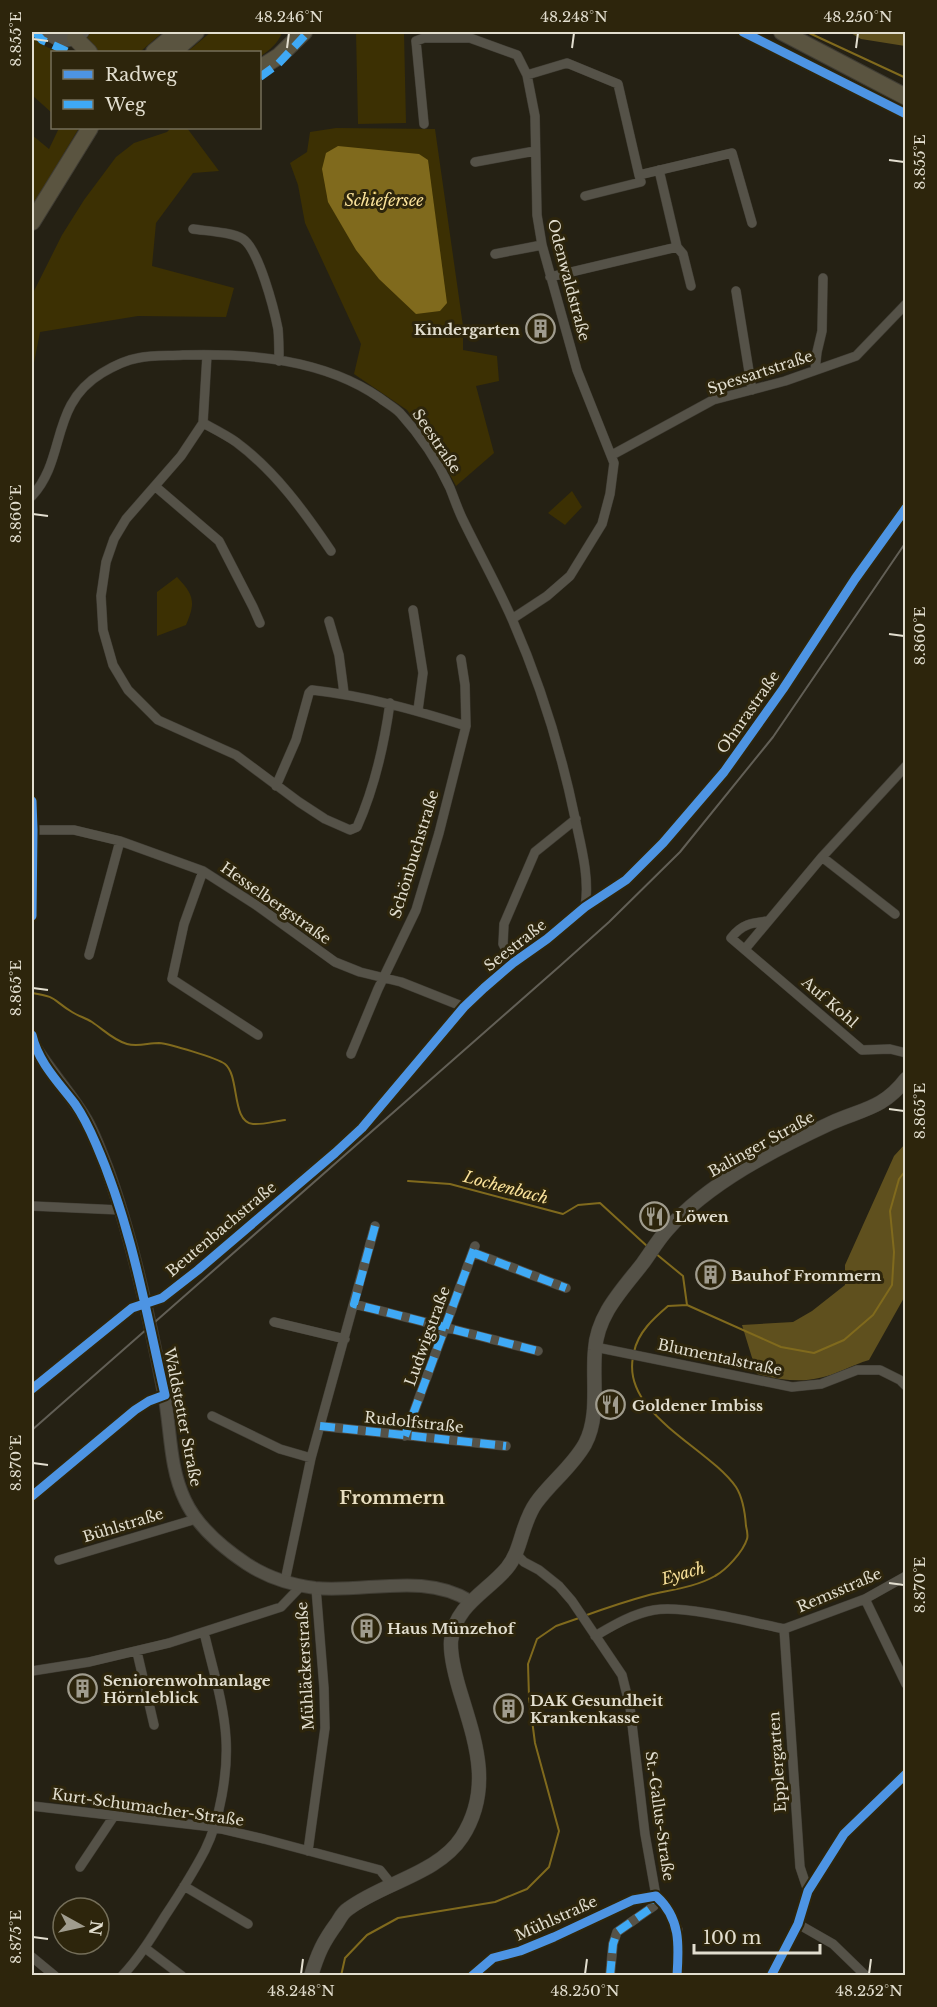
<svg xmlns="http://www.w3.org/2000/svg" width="937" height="2007" font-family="'Libre Baskerville',serif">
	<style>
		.green { fill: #3c3003 }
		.forest { fill: #5f501e }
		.water { fill: #806a1d }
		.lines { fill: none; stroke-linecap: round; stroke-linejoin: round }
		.stream { stroke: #806a1d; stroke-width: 2 }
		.minor-casing { stroke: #403d34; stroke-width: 10 }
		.tertiary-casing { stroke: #403d34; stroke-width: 14 }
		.secondary-casing { stroke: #403d34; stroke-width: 15 }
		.trunk-casing { stroke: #403d34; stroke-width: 18 }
		.minor { stroke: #555248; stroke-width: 9 }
		.tertiary { stroke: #555248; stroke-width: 12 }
		.secondary { stroke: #555248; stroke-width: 14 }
		.trunk { stroke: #5a5440; stroke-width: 16 }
		.rail { stroke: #625f56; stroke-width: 2 }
		.quiet { stroke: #3fa9f5; stroke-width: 8; stroke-dasharray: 15 8; stroke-linecap: butt }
		.cycleway-casing { stroke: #2d250c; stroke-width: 13 }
		.cycleway { stroke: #4d94e3; stroke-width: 9 }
		.ticks { fill: none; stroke: #e2decf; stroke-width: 2 }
		.labels { text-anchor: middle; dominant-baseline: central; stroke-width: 6; stroke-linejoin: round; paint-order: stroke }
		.street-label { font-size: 15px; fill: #e2decf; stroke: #2d250c }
		.poi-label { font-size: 15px; font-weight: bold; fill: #e2decf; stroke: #2d250c; text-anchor: start }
		.water-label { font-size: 16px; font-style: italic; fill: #fbe39b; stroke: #2d250c }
		.quarter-label { font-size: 18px; font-weight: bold; fill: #e8dec1; stroke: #2d250c }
		.neatline { fill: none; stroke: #e2decf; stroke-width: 2 }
		.ticks-label { font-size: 15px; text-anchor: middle; fill: #e2decf }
	</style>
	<rect width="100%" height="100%" fill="#252114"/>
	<path class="green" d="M85 32H163L140 52H94L86 42Z
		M211 32H282C279 43 269 50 260 57V52H187Z
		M356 32H404L406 123 358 124Z
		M32 33C39 46 49 48 62 52H52V113L32 95Z
		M59 128H79L32 207V135L49 149Z
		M171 128H187L219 171 193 173 156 223 152 266 234 288 226 317 138 316 40 332 32 373V295L62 235 84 200 116 157 134 143 167 132Z
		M336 128 435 129 463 326V350L497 356 499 381 476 386 494 453 456 486 437 451 407 410 354 374 361 344 305 223 298 185 290 163 307 152 310 132Z
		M572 491 582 507 565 525 548 513Z
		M177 577C194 595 196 602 186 625L157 636V592Z"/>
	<path class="forest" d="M849 32H905V46L861 39Z
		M905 1144V1296L869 1360C852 1365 836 1375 819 1378 798 1383 778 1379 757 1374L742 1325 793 1322 812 1311 845 1285V1265L894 1156Z"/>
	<path class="water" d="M338 146 419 154 428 160 447 303 440 311 416 314 379 279 356 250 328 202 322 169 326 153Z"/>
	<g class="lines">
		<path class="stream" d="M807 32 906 78
			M32 993C58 997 51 999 72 1012 78 1016 86 1018 92 1022 104 1030 113 1040 127 1044 138 1047 148 1043 159 1043 170 1044 217 1058 225 1064 240 1076 231 1122 253 1124 263 1125 275 1121 285 1120
			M408 1181 450 1184 563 1214 578 1205 600 1203 648 1247
			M655 1253 683 1276 687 1305
			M634 1352C638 1332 654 1318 668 1306L687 1305 781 1347 814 1353 844 1340 873 1315 892 1285 894 1252 890 1211 899 1179 906 1170
			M584 1616C606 1608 627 1601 649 1595 670 1590 696 1587 715 1576 726 1570 743 1552 747 1539 748 1536 747 1530 746 1526 745 1512 743 1498 736 1487 708 1447 622 1414 633 1357
			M341 1976 345 1958 367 1935 398 1918 495 1902 527 1889 549 1867 559 1831 535 1743 529 1697 528 1664 537 1639 556 1626 579 1618"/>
		<defs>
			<path id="minor" d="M527 75 567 63 618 84 639 175 732 153 752 223
				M424 124 416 41 424 38H470L517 55 527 75 535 116 537 215 542 245 577 370 614 463 610 494 602 524 570 576 547 596 512 619
				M475 162 535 151
				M585 196 641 182 639 175
				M193 229C206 231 232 232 243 239 259 250 274 309 278 329 279 339 279 350 279 361
				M677 247 683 254 691 286
				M495 254 542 245
				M550 277 677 247 659 170
				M736 291 752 390
				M207 355 203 423 181 456 126 519 114 539 106 562 101 596 103 630 113 665 128 690 158 720 236 755 299 802 325 819 350 830 357 827C375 787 384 746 390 703
				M815 370 817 352 822 331 823 278
				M203 423C214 429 226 435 236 442 275 471 304 511 331 551
				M612 455 713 400 785 381 856 356 906 304
				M156 487 219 541 253 607 260 623
				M32 496C67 458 49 405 102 373 112 367 126 360 138 358 153 355 168 356 183 355 249 353 324 359 380 398 386 403 394 407 400 413 419 434 438 462 450 488 454 498 458 510 463 520 479 553 497 585 512 619 540 683 561 750 575 818 581 846 590 878 585 907
				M413 610 423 673 418 710
				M329 621 339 655 344 693
				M461 659 465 685 466 726
				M276 786 296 740 309 693 312 690C366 696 415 710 466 726L439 833 416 910 378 989 351 1054
				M32 801 33 830 32 916
				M33 830H74L120 841 203 871 256 905 335 962 360 972 401 982 464 1007
				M822 857 895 914
				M203 871 184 924 172 979 258 1035
				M768 921C751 923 742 924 731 938L862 1050 890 1049 906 1053
				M745 949 822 857 906 766
				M89 955 120 841
				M513 963 503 944 504 924 535 852 576 819
				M32 1035 34 1046
				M362 1128 464 1007 484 988 513 963 547 939 585 907 626 880 663 843 724 772 783 689 855 579 906 508
				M32 1206 120 1210
				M474 1253 566 1288
				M354 1304 538 1351
				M274 1322 345 1339
				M595 1347 792 1387 821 1384 857 1370H880L900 1380 906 1386
				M32 1389 132 1308 162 1298 198 1270 313 1170
				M212 1416 280 1449 311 1458
				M320 1426 506 1446
				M405 1436 475 1246
				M32 1496 135 1410 149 1401 165 1395
				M516 1554 524 1562 539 1570 559 1586 572 1601 622 1675 630 1707 645 1834 656 1896 665 1904 678 1930 677 1976
				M59 1560 196 1519
				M285 1581 311 1458 375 1226
				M865 1599 906 1684
				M784 1629 800 1867 808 1891
				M784 1629 865 1599 906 1576
				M595 1636C614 1625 632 1614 654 1610 686 1605 751 1622 784 1629
				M137 1652 154 1725
				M32 1671 89 1662 169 1643 281 1607 302 1585
				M32 1806 213 1827 264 1839 380 1870 392 1885
				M308 1851 325 1728 324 1688 316 1588
				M80 1867 114 1816
				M184 1886 248 1924
				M798 1924 833 1944 866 1976
				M145 1948 182 1976
				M32 1957 55 1976
				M122 1976C139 1958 152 1937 165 1916 179 1895 193 1873 205 1850 220 1820 228 1772 226 1739 224 1703 212 1667 204 1632
				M472 1976 493 1958 520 1951 554 1937 633 1900 656 1896
				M610 1976 613 1944 617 1932 654 1906 656 1896
				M771 1976 798 1924 808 1891 844 1834 906 1774"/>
			<path id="tertiary" d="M32 1047 34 1046C50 1072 71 1094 86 1120 94 1134 100 1151 106 1166 132 1236 150 1320 164 1394 171 1429 169 1467 185 1500 197 1526 223 1548 247 1564 267 1577 292 1585 315 1588 366 1593 424 1572 470 1601"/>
			<path id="secondary" d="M48 32C59 43 71 42 82 32
				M311 1976C318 1953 323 1942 337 1923 340 1918 343 1912 348 1909 382 1883 438 1874 462 1837 494 1787 474 1738 459 1688 455 1674 450 1656 451 1641 455 1605 487 1592 507 1568 522 1550 521 1524 536 1503 551 1482 572 1467 585 1444 600 1416 592 1380 595 1350 597 1315 622 1290 643 1263 651 1252 658 1240 667 1230 708 1183 775 1149 831 1123 862 1109 883 1109 906 1079"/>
			<path id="trunk" d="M782 32 906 97
				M75 38 89 52
				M154 52 178 32
				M173 52 196 32
				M260 68 279 56 304 32
				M32 222 90 128"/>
		</defs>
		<use href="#minor" class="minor-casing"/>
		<use href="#tertiary" class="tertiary-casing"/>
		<use href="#secondary" class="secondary-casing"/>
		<use href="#trunk" class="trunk-casing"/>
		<use href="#minor" class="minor"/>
		<use href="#tertiary" class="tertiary"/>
		<use href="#secondary" class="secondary"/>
		<use href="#trunk" class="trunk"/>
		<path class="rail" d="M32 1430 561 965 609 922 680 852 773 737 906 542"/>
		<path class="quiet" d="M35 32 42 40 68 52
			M260 77 278 64 308 32
			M375 1226 354 1304 538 1351
			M474 1253 566 1288
			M320 1426 506 1446
			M405 1436 475 1246
			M610 1976 613 1944 617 1932 654 1906 656 1896"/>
		<defs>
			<path id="cycleway" d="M743 32 906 114
				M32 801 33 830 32 916
				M32 1035C38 1062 59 1083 75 1104 84 1117 90 1130 96 1144 131 1224 146 1311 165 1395L149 1401 135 1410 32 1496
				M32 1389 132 1308 162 1298 198 1270 335 1153 362 1128 464 1007 484 988 513 963 547 939 585 907 626 880 663 843 724 772 783 689 855 579 906 508
				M472 1976 493 1958 520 1951 554 1937 633 1900 656 1896C681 1918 679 1946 677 1976
				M771 1976 798 1924 808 1891 844 1834 906 1774"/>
		</defs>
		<use href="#cycleway" class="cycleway-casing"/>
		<use href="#cycleway" class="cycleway"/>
	</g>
	<path class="ticks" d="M33 39 48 41M287 48 289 33M572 48 574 33M856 48 858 33M889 160 904 162M33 514 48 516M889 634 904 636M33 988 48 990M889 1109 904 1111M33 1463 48 1465M889 1583 904 1585M33 1937 48 1939M301 1974 303 1959M585 1974 587 1959M869 1974 871 1959"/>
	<defs>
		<symbol id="building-ring" viewBox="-11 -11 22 22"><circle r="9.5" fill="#2d250c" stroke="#a09c8e" stroke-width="1.5"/><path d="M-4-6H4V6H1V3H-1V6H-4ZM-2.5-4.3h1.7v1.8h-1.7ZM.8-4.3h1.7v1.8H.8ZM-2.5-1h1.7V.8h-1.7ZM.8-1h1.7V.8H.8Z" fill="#a09c8e"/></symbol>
		<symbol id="restaurant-ring" viewBox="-11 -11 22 22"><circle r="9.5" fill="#2d250c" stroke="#a09c8e" stroke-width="1.5"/><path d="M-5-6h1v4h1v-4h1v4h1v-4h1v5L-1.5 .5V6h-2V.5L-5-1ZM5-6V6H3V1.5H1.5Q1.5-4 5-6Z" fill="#a09c8e"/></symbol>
	</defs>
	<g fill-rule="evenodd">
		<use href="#building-ring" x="524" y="312" width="33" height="33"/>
		<use href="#restaurant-ring" x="638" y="1200" width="33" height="33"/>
		<use href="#building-ring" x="694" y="1258" width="33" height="33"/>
		<use href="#restaurant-ring" x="594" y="1388" width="33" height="33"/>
		<use href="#building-ring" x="350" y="1612" width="33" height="33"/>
		<use href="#building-ring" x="66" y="1672" width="33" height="33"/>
		<use href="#building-ring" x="492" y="1692" width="33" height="33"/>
	</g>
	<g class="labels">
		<g class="street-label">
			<text transform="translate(569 280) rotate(75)">Odenwaldstraße</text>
			<text transform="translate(760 372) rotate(-18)">Spessartstraße</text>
			<text transform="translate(437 441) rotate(56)">Seestraße</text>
			<text transform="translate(748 712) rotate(-55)">Ohnrastraße</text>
			<text transform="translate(414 854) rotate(-73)">Schönbuchstraße</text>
			<text transform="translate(276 903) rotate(35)">Hesselbergstraße</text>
			<text transform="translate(515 945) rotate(-38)">Seestraße</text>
			<text transform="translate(830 1002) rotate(41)">Auf Kohl</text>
			<text transform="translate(761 1144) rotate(-29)">Balinger Straße</text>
			<text transform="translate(221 1229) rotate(-40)">Beutenbachstraße</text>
			<text transform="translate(427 1336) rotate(-70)">Ludwigstraße</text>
			<text transform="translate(720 1357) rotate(12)">Blumentalstraße</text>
			<text transform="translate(183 1417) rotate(79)">Waldstetter Straße</text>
			<text transform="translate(414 1422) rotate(6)">Rudolfstraße</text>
			<text transform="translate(123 1525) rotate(-17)">Bühlstraße</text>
			<text transform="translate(839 1590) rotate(-23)">Remsstraße</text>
			<text transform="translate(305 1666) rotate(-93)">Mühläckerstraße</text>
			<text transform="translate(777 1762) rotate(-94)">Epplergarten</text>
			<text transform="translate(148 1807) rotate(8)">Kurt-Schumacher-Straße</text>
			<text transform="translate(660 1816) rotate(82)">St.-Gallus-Straße</text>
			<text transform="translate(556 1918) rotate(-24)">Mühlstraße</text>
		</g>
		<g class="poi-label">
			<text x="520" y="329" text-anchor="end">Kindergarten</text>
			<text x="675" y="1216">Löwen</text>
			<text x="731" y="1275">Bauhof Frommern</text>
			<text x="632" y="1405">Goldener Imbiss</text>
			<text x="387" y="1628">Haus Münzehof</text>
			<text x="103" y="1680">Seniorenwohnanlage<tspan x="103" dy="17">Hörnleblick</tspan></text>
			<text x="530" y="1700">DAK Gesundheit<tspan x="530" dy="17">Krankenkasse</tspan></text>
		</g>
		<g class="water-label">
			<text x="384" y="200">Schiefersee</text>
			<text transform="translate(506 1187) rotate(15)">Lochenbach</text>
			<text transform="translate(683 1573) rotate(-16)">Eyach</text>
		</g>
		<g class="quarter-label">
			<text x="392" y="1498">Frommern</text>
		</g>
	</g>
	<rect width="937" height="2007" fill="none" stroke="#2d250c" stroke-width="66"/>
	<rect x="51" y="51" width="210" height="78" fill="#2d250c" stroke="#756f5a" stroke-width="1.5"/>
	<rect x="63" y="70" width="30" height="9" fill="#4d94e3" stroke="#756f5a" stroke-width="1.5"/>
	<text x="105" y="81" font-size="18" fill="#e2decf">Radweg</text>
	<rect x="63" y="100" width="30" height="9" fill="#3fa9f5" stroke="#756f5a" stroke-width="1.5"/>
	<text x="105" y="111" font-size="18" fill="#e2decf">Weg</text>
	<g transform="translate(81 1926) rotate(98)"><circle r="28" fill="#2d250c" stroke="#756f5a" stroke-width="1.5"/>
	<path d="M0-4.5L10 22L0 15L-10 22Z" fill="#a09c8e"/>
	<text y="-9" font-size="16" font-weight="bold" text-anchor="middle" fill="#e2decf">N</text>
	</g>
	<path d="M694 1944v9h126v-9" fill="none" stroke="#e2decf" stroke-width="3"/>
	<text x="703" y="1944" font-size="18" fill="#e2decf" stroke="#2d250c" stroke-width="4.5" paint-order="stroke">100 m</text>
	<rect x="33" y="33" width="871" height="1941" class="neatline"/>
	<g class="ticks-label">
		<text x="289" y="22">48.246°N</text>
		<text x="574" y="22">48.248°N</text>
		<text x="858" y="22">48.250°N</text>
		<text transform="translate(16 39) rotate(-90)" y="5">8.855°E</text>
		<text transform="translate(920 162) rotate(-90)" y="5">8.855°E</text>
		<text transform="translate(16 514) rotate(-90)" y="5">8.860°E</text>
		<text transform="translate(920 636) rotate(-90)" y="5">8.860°E</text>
		<text transform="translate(16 988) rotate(-90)" y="5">8.865°E</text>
		<text transform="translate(920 1111) rotate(-90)" y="5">8.865°E</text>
		<text transform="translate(16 1463) rotate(-90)" y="5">8.870°E</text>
		<text transform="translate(920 1585) rotate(-90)" y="5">8.870°E</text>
		<text transform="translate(16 1937) rotate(-90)" y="5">8.875°E</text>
		<text x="301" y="1996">48.248°N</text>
		<text x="585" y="1996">48.250°N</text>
		<text x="869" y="1996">48.252°N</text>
	</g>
</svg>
